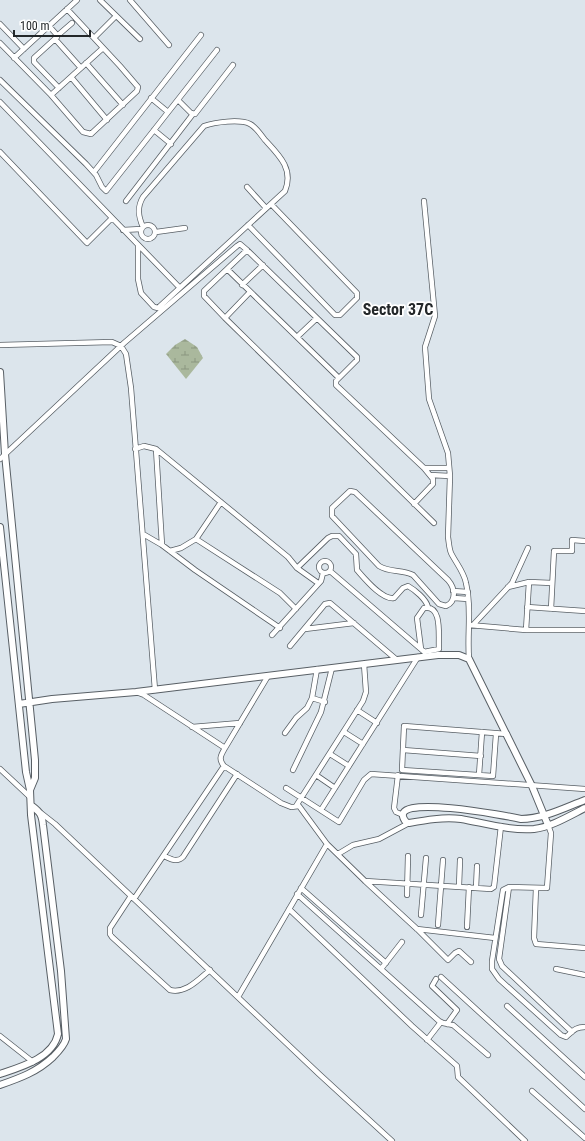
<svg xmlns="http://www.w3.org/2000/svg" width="585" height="1141" font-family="'Roboto Condensed',sans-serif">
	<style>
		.wetland { fill: url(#wetland-marsh) }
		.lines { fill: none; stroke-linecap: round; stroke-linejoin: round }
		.minor-casing { stroke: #585f65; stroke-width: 6 }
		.tertiary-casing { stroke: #585f65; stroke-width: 8 }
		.minor { stroke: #fff; stroke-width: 4.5 }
		.tertiary { stroke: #fff; stroke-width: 6 }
		.labels { text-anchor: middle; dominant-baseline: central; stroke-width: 3.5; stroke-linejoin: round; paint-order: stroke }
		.district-label { font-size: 16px; font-weight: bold; fill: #232729; stroke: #fff }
	</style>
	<defs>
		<pattern id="wetland-marsh" width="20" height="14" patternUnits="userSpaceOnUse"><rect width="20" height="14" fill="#aab89d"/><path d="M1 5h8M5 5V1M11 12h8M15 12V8" fill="none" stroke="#8a9680"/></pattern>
	</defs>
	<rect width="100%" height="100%" fill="#dce5ec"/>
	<path class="wetland" d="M185 339 197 347 203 358 186 379 166 354 175 345Z"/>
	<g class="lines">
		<defs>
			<path id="minor" d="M100 0 140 39
				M130 0 169 45
				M0 24 24 49
				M49 26 57 35V37L34 58V62L59 88
				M57 36 72 23
				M94 38 116 16
				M55 39 81 68
				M0 43 51 95 83 132 91 134 137 91 138 87 120 66 67 9
				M14 58 77 0
				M86 63 123 105
				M71 77 107 120
				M0 80 86 164 96 175 102 187 106 191 217 50
				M51 95 103 48
				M151 98 168 112
				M178 100 191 113 195 114 233 65
				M0 102 180 288
				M154 130 171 144
				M0 152 87 243 112 218
				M94 172 201 35
				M247 187 266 208
				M126 201 193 114
				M424 201 435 316 425 347 429 399 448 453 450 476 448 537C449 543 449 548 451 553 456 563 464 572 466 583 472 608 467 633 469 659
				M141 232a7 7 0 1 1 14 0a7 7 0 1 1-14 0Z
				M248 225 335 315H340L357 298V293L271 204
				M123 230 141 229
				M156 232 185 228
				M138 245V279L141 293 154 307 158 308 285 191C294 169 279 155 265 140 261 135 256 127 250 124 240 119 215 122 204 126L143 197C137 207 138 216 143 227
				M227 269 339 378
				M242 285 263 265
				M225 318 250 292
				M297 337 316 319
				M0 345 112 342 121 346 126 354 131 388 155 690
				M135 449 144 446 156 449 288 557 297 568 318 583
				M156 449 162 545
				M0 459 124 343 237 246 240 244 247 250
				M424 468H449
				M430 475 450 476
				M350 491 355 492 448 580C455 588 457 601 446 606L439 604 413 575C402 569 390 573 379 566L332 516V508Z
				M414 504 433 484V479L424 468 336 385V381L357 360V357L247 250 204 291V296L225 318 434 523
				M143 534 162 545 195 570 280 628
				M196 539 280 593 296 609
				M170 551 181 548 196 539 221 502
				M319 567a6 6 0 1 1 12 0a6 6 0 1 1-12 0Z
				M297 568 328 538 332 536H339L356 554 357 570C365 579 382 600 394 598L403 588 408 586C415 590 426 599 428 607
				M330 571 429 656
				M508 587 529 582 552 583
				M453 591 468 592
				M454 598 468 599
				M527 607 585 611
				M551 609 554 551H572V540L585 541
				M469 625 526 630H585
				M473 625 512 583 528 548
				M305 629 354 623
				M526 630 529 582
				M272 635 321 581 323 573
				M290 646 325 604 330 603 397 660
				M421 649 417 618 424 608C443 604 438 637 439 649L424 652
				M136 692 144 695 225 748C221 755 218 759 224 766L281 803 291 807 299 806 327 844 365 881 417 929 448 960 455 953 459 951 471 962
				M312 698 325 702
				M357 710 377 723
				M192 727 240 723
				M344 732 363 744
				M285 733 296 718 307 708 312 698 317 669
				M496 734 493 776 402 770 404 726 507 734
				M225 748 268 676
				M403 750 481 756
				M330 754 349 766
				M0 769 30 797
				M293 770 321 712 332 668
				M316 775 335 788
				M398 775 394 808 396 812 403 815
				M479 775 482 732
				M286 788 339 822 364 780 371 774 585 789
				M296 806 363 701 366 692 364 664
				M321 810 418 657
				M41 813 55 824 319 1074 392 1141
				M548 825 551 833 547 888 509 887 503 890 492 961V969L499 979 561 1035 566 1037C573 1031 575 1027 585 1027
				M338 854 353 845 379 839 409 823
				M164 856C171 859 177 863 183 857L237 774
				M365 881 491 889 494 887 501 826
				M459 886 460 860
				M509 887 499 959 502 966 572 1032
				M301 888 386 963
				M476 888 477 866
				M536 888 534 938 536 944 585 948
				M297 894 439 1021 443 1023 453 1025 488 1055
				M407 895 408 856
				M131 896 110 928V934L112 937 170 990C186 994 199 979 210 970
				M134 899 224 766
				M289 909 412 1026 457 1066 458 1077 525 1141
				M421 915 426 858
				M438 925 443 860
				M467 927 469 887
				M417 929 495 938
				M381 969 402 942
				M556 969 585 975
				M441 977 585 1109
				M436 979 432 986 457 1010 447 1024
				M238 997 327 844
				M507 1006 585 1077
				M0 1036 33 1062
				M427 1040 441 1022
				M532 1091 585 1138"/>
			<path id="tertiary" d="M0 372 5 454 35 760V778L30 790
				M0 527 26 772 30 790 31 815 58 1034C53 1058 21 1067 0 1074
				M19 704 52 699 136 692 438 655H459L469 659 532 786 548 825
				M585 800C564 808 543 819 521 819 512 817 381 791 406 822L409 823C426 820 443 817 461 819 484 823 510 831 534 829 551 827 569 816 585 808
				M0 1085C20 1078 37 1072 53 1057 58 1052 64 1046 66 1039L61 971 43 825C42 815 40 812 32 806"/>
		</defs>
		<use href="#minor" class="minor-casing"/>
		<use href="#tertiary" class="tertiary-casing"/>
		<use href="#minor" class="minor"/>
		<use href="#tertiary" class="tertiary"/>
	</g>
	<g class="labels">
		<g class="district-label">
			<text x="398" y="309">Sector 37C</text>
		</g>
	</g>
	<path d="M14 30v6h76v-6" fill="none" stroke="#232729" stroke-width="2"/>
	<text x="20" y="30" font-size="12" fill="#232729" stroke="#ffffff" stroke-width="3" paint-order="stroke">100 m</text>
</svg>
